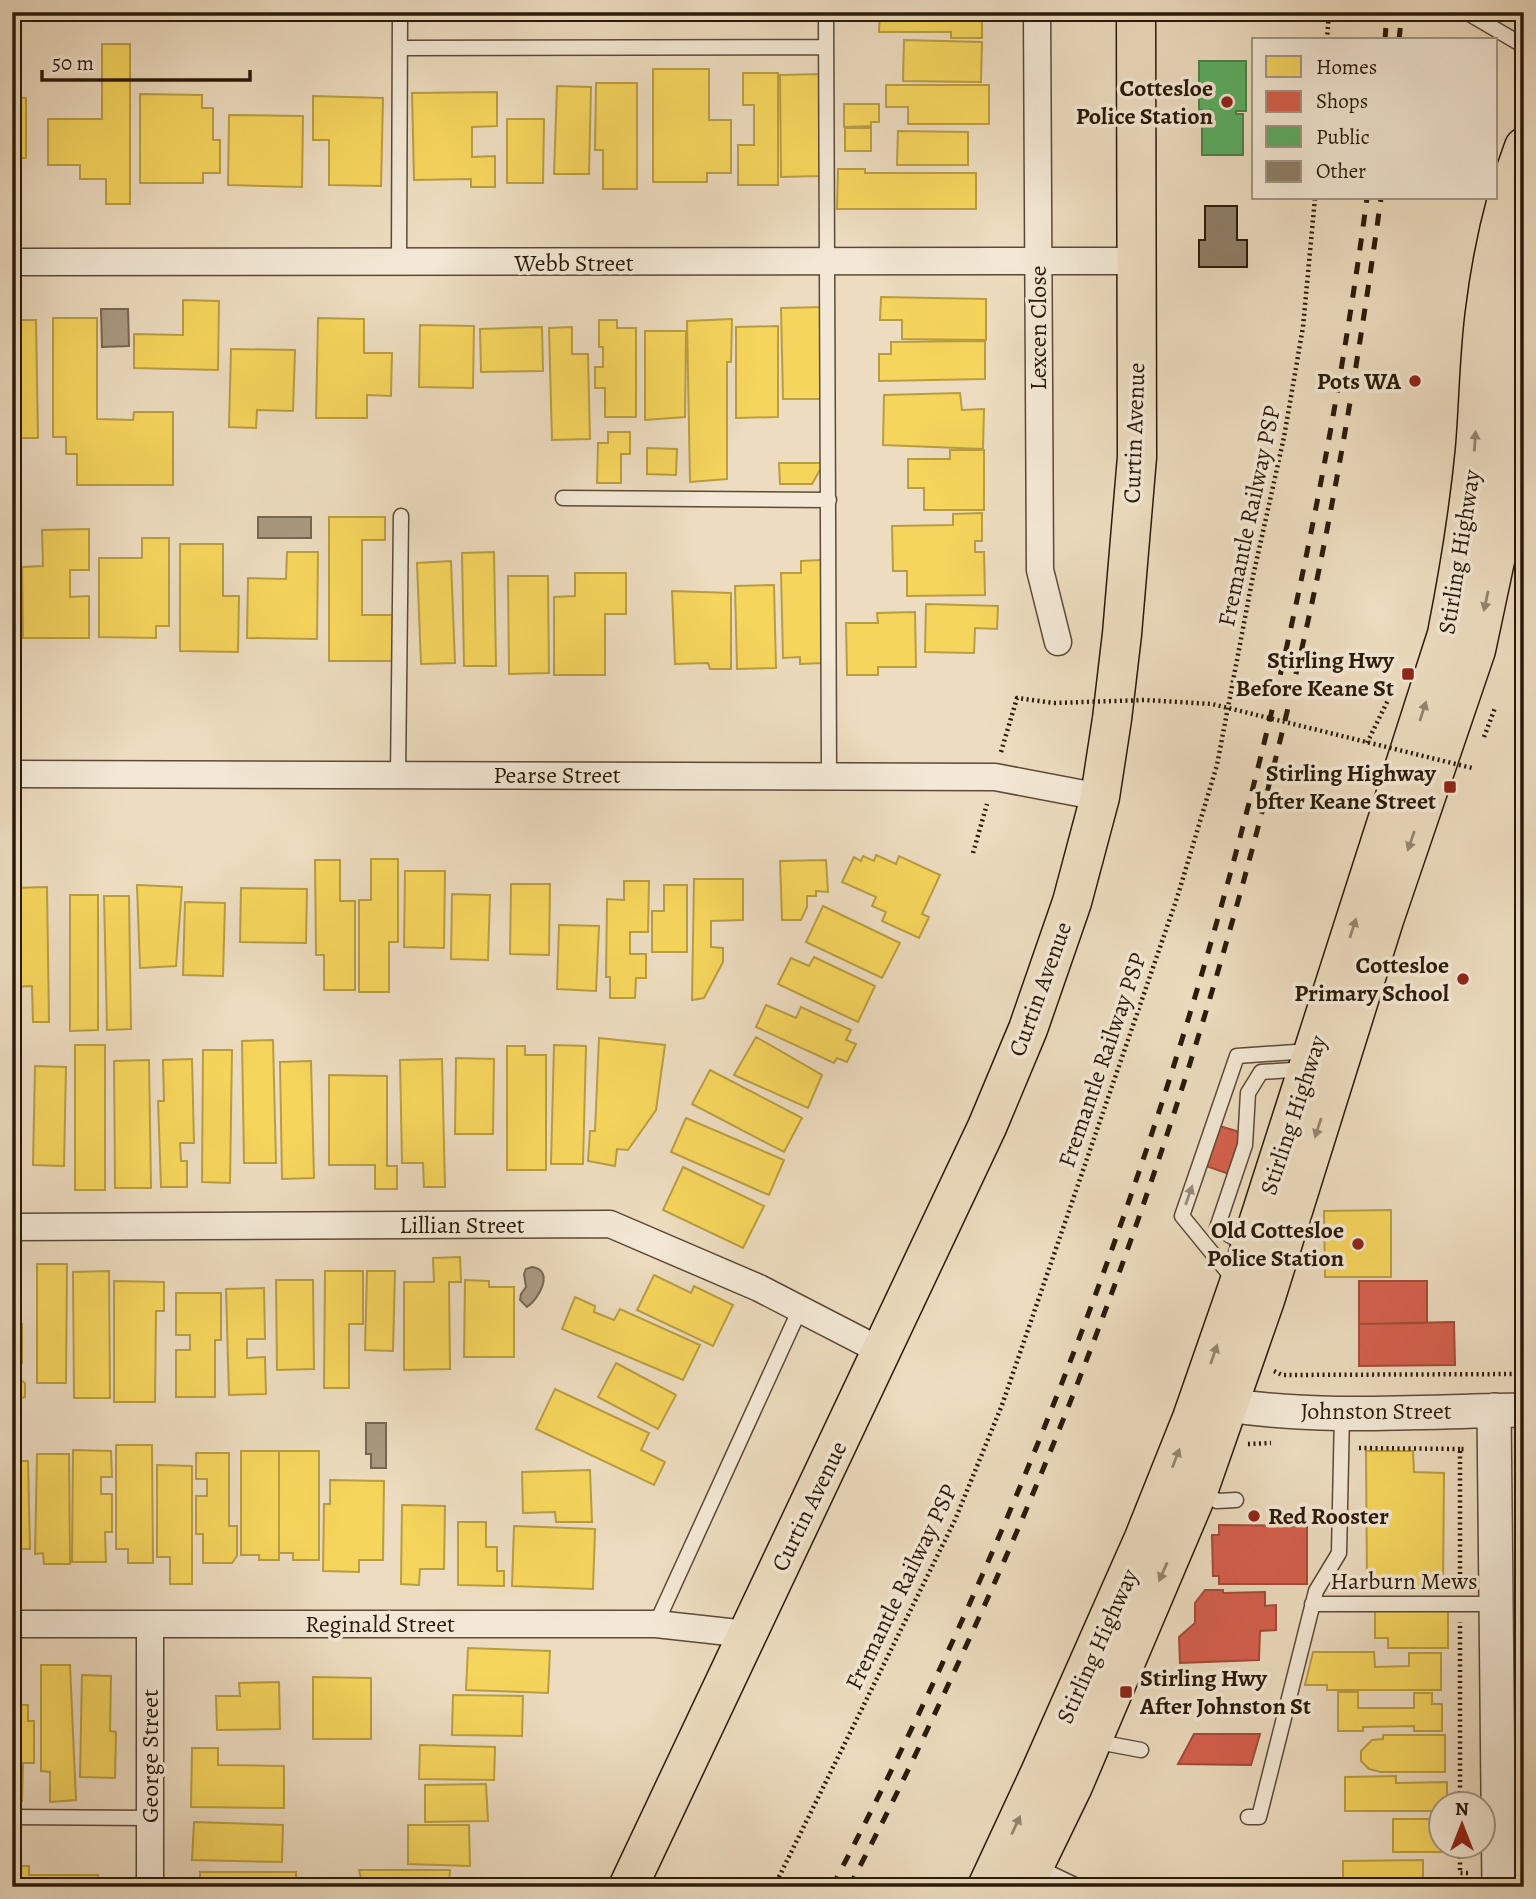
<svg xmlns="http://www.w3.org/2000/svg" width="1536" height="1899" font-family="Alegreya,serif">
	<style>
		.water { fill: #ab9a81; stroke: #776751; stroke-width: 2 }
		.homes { fill: #f6d55c; stroke: #b99d43; stroke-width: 2 }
		.shops { fill: #d6604d; stroke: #a24b39; stroke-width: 2 }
		.public { fill: #5aae61; stroke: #4c8247; stroke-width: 2 }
		.building { fill: #8f7f68; stroke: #2a1a0a; stroke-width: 2 }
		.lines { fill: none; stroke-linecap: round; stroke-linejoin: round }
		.service-casing { stroke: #5b4a37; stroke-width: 17 }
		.minor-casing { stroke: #5b4a37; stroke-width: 29 }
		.tertiary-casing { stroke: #5b4a37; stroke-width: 36 }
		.primary-casing { stroke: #2a1a0a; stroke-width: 41 }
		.trunk-casing { stroke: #2a1a0a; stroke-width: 41 }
		.path { stroke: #2a1a0a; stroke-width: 4.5; stroke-dasharray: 2 3.5; stroke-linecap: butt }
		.service { stroke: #f3e8d5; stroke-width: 14 }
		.minor { stroke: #f3e8d5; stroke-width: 26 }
		.tertiary { stroke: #f3e8d5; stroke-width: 33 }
		.primary { stroke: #eddcbf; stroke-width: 38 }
		.trunk { stroke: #eddcbf; stroke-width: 38 }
		.rail { stroke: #2a1a0a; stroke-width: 5; stroke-dasharray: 12 12; stroke-linecap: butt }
		.path-bridge { stroke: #2a1a0a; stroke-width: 4.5; stroke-dasharray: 2 3.5; stroke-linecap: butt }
		.oneway { fill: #95856e }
		.oneway2 { fill: #998b7a }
		.poi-dot { fill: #8f2418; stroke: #f3e8d5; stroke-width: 2.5 }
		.labels { text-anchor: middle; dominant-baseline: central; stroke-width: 7; stroke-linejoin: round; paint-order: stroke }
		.poi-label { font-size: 24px; font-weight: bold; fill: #2a1a0a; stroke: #f3e8d5; text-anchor: end }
		.street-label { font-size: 24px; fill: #2a1a0a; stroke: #f3e8d5 }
	</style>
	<rect width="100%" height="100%" fill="#eddcbf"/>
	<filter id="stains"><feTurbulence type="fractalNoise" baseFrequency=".00286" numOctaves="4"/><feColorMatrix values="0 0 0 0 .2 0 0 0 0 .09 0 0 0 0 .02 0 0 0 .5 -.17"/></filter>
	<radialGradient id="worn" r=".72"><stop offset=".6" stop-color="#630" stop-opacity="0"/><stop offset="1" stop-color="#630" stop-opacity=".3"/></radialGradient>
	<path class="water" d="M101 309H128L129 346 102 347Z
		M258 517H311V538H258Z
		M532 1267C555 1270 539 1299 527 1307L520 1300 521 1294 526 1287 524 1274 526 1269Z
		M366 1423H386V1468H371V1454H366Z"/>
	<path class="homes" d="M90 12H121V16H90Z
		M616 12H636V17L616 18Z
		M643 12H685V18H643Z
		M880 12H982V38H951V32H879Z
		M904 40 982 42 981 82 903 81Z
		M102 44H130V204H106V179H80V165H48V119H102Z
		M653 69H709V120H731V173H707V182H653Z
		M743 73H778V185H738V145H754V105H743Z
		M821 74 822 176 781 177 780 75Z
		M596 83H637V189H603V150H595Z
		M886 85H989V124H908V107H886Z
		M557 86 591 87 589 174H554Z
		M497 92V126L472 127V157L495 156V187H471V179L414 180 412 93Z
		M140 94 202 95V108H213V140H220V173H203V183H140Z
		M313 96 383 98 381 186 329 185V140H313Z
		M12 97 26 98V158H12Z
		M844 104H879V122H871V126L844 127Z
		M229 115 303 116 302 187 228 185Z
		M507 119H544L543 183H507Z
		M845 128H871V151H845Z
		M898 131 968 132V165H897Z
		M838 169H865V173H976V209H837Z
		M881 297 986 299V340L902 339V320H880Z
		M183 300 219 301 218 370 134 368V334L183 335Z
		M824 307 821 399H783L781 308Z
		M53 318H97V419L133 420 134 412H173V485H77V454H66V437H53Z
		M318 318 364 319V353H392L391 396 367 395V418H316Z
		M732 319 731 362H727V479L690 482 687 321Z
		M12 320H36L38 438H12Z
		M599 320H617V328H636V417H605V388H595V367H603V347H599Z
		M420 325 474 326 473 388 419 387Z
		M778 326V417L736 418V327Z
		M542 327 543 371 481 372 480 329Z
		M572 327V354H588L590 439 552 440 549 328Z
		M645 331H686L685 417 645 420Z
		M985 341V379L879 381V354H891V342Z
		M231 349 295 350 293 411 257 410 256 428 229 427Z
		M960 393 962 410 984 409 983 449 883 445 884 395Z
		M608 432H630V454H621V483H597L598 443H608Z
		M647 448 677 449 676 475 647 474Z
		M950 450H984V510H924V488H908V459H950Z
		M779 463H824L812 484H780Z
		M982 513V541H975V552H984L985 595 907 596V571H893L892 526 953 525V514Z
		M329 517H385V540H362V615H393L394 661H329Z
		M89 529V570H70V597L89 596V638H23L22 567 43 566 42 530Z
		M142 538H169V626H156V638L99 637V558H142Z
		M180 544H223V596H239L238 652 180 651Z
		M287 552H318L317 639 247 638 248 578 286 579Z
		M494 552 496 666H464L462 553Z
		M821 560 822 663 800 664V657L783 658 781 573H801V561Z
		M451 561 455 663 421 664 417 563Z
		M575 573H626V614H605V675H554V597L575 596Z
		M508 576H548L549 673 509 674Z
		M774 585 776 668 737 669 735 586Z
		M12 591H16V629H12Z
		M672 591 731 593V669H710L708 663 675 664Z
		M926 604 998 606 997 629 975 628 974 653 925 652Z
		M915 612 916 667H878V675H847L846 623H878L877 613Z
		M876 855 896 864 899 856 940 875 922 914 929 917 919 938 882 921 886 912 872 906 876 897 842 882 854 857 861 861 863 856 874 861Z
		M371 859H398V942H389V992H359V900H371Z
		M315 860H340V901H355V990H324V955H316Z
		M826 860 828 892 816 891V896H807V907L801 920H782L780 861Z
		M405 871H445L444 948 404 947Z
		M694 879H743V920L711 921V947L723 948V962L704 998 692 1000Z
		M624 881H649L648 932H630V954H646V978H636L635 998H610V977H606L607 899 624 900Z
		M511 884H550L549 955 510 954Z
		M137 885 182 887 176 966 140 968Z
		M664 885H687V952H652V911H664Z
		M47 887 49 1022H33L32 986 12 987V888Z
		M241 888 307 889 306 943 240 942Z
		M452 894 490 895 488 960 451 959Z
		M70 895H98V1030L70 1031Z
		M104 896H129L131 1029 107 1030Z
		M185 902 225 903 223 976 183 975Z
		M823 906 900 943 882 978 806 942Z
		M559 925 599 926 596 991 557 989Z
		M814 957 875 986 858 1022 778 984 791 958 809 966Z
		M766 1005 796 1018 801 1007 851 1030 846 1040 856 1044 847 1062 837 1058 834 1063 756 1027Z
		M756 1037 822 1075 808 1108 734 1075Z
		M599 1038 665 1045 656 1110 628 1150 617 1149 615 1166 588 1161 590 1131H595Z
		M273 1040 276 1163H244L242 1041Z
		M75 1045H105V1190H75Z
		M554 1045 586 1046 583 1164H551Z
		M507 1046H525V1055H546V1170H507Z
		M203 1050H232L230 1183 202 1182Z
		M12 1053H21L19 1164H12Z
		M456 1058 494 1059 493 1134H455Z
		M192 1059 194 1143H180L181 1161H187V1187H161L158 1101H164L163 1060Z
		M442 1059 445 1187H424L423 1163H402L400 1060Z
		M149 1060 151 1188H115L114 1061Z
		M311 1061 314 1178 282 1179 280 1062Z
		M35 1066 66 1067 64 1166 33 1165Z
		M710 1070 802 1118 784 1152 692 1104Z
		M329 1075 387 1076V1166H397V1189H375V1165H329Z
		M686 1118 784 1160 769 1195 671 1152Z
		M683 1167 764 1206 743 1248 663 1210Z
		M1391 1210V1277H1325L1324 1211Z
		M460 1257 461 1282H449L450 1369 404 1370V1282H434L433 1258Z
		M37 1264H67L66 1383H37Z
		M109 1271 110 1398H74L73 1272Z
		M325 1271H363V1324H349V1388H324Z
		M367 1271H395L393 1351 365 1350Z
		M654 1275 691 1293 694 1286 733 1305 713 1346 637 1310Z
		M276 1280H313L314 1369 277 1370Z
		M465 1280 489 1281V1287H514V1357H464Z
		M114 1281 164 1282V1311H156L155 1402H114Z
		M264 1288 265 1339H247V1358L265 1357 266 1394 229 1395 226 1289Z
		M176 1293H221V1340H215V1397H176V1350H190V1335H176Z
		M575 1297 595 1306 594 1312 614 1320 620 1309 700 1345 683 1380 562 1329Z
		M12 1324H22V1363L16 1369V1377L25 1383V1397L12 1401Z
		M616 1363 676 1395 658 1429 598 1397Z
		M555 1389 649 1433 641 1450 665 1462 654 1485 536 1429Z
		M116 1445H152L153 1563H128V1549H116Z
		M73 1450 111 1451 112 1477H101V1494H112V1532H105L106 1562H72Z
		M241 1451H279V1560H259V1555H241Z
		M279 1451H319V1560H293V1553H279Z
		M1366 1451H1413L1414 1472 1444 1473 1443 1589H1367Z
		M196 1453H229V1526H237V1556L232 1563H203V1534H196V1496H207V1479H196Z
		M37 1454H69L70 1564H44L43 1553 35 1554Z
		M12 1461H28L30 1549H12Z
		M157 1465 192 1466V1584H170V1557H157Z
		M590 1470 592 1522H556L555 1512 523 1513 522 1472Z
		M330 1480 384 1481 383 1560H359V1572L323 1571 324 1504H330Z
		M402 1505 445 1506 444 1569H420L419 1585 401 1584Z
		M458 1522H486V1547H497V1571H504V1586L458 1585Z
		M514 1526 595 1529 593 1589 512 1586Z
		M1375 1606 1448 1607V1648H1388V1638H1375Z
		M468 1648 550 1651 548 1693 466 1690Z
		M1313 1652H1374L1375 1667 1409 1666V1653H1441V1690H1327V1685H1305Z
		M41 1665H70L76 1800 50 1802V1772L41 1771Z
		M82 1675 111 1676 110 1731 116 1732 115 1778 80 1777Z
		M313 1677 371 1678V1739H313Z
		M279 1682 280 1729 217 1730 216 1696H240L239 1683Z
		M1338 1692H1358V1708H1414V1693H1432V1704H1442V1731H1414V1726L1363 1727V1731H1338Z
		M453 1695 523 1696 522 1736 452 1735Z
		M12 1705H28V1721H34V1763H23L22 1801H12Z
		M1383 1735H1445V1772H1381L1369 1769 1361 1761V1751L1372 1740 1383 1739Z
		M420 1745 495 1747 494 1780 419 1779Z
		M192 1748H218V1765L284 1766V1808L191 1807Z
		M1396 1776V1783L1447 1782V1804H1442V1811H1345V1777Z
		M486 1784 488 1821 425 1822V1785Z
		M1393 1819H1442V1846H1451V1852H1393Z
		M194 1822 283 1825 282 1862 192 1860Z
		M408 1825H469L470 1866 408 1864Z
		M1423 1860V1878H1429V1887H1343V1861Z
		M13 1866H29V1875H98V1887H13Z
		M359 1870H450L449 1887H363Z
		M200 1872H296V1887H200Z"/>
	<path class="shops" d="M1216 1125 1243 1133 1229 1174 1203 1165Z
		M1359 1281H1427V1323L1359 1324Z
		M1454 1322 1455 1365 1359 1366V1324Z
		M1219 1525 1307 1526V1584H1219V1576H1213L1212 1535H1219Z
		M1205 1590H1223V1593L1265 1592V1606L1276 1605V1630L1260 1631 1259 1660 1180 1663 1179 1637 1195 1623V1603Z
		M1194 1734H1260L1251 1765 1178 1764Z"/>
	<path class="public" d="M1199 61H1246V111H1236V114H1243V155H1202V116H1211V110H1199Z"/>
	<path class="building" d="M1205 206H1237V240H1247V267H1199V240H1205Z"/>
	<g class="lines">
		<defs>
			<path id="service" d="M826 12 829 775
				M1466 12 1524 46
				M400 48 826 47
				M399 262 400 12
				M563 498 829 500
				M398 775 401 516
				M1248 1246 1217 1228 1245 1145 1248 1093 1261 1072 1306 1069
				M1235 1281 1182 1216 1237 1056 1310 1051
				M1200 1489 1217 1501 1236 1500
				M1312 1604H1496
				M656 1624 800 1309
				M1093 1741 1141 1750
				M12 1817 150 1818
				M1248 1817H1259L1316 1591 1339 1553 1342 1413
				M1037 1867 1075 1885"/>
			<path id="minor" d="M1037 12 1040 570 1058 642
				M12 262 1136 261
				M1480 549 1524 551
				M12 774 995 777 1100 797
				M12 1227 610 1224 759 1288 883 1352
				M12 1624H656L747 1634
				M150 1625V1887"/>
			<path id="tertiary" d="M1228 1405C1325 1420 1426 1411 1524 1410
				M1494 1410 1499 1887"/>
			<path id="primary" d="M628 1887 987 1127 1028 1029 1072 902 1100 797 1112 719 1122 634 1137 457 1136 12"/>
			<path id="trunk" d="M987 1887 1040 1773 1144 1538 1192 1418 1238 1286 1447 634C1459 573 1469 512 1475 450 1479 404 1479 358 1485 312 1492 255 1504 200 1524 147
				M1024 1887 1073 1786 1199 1489 1265 1300 1384 920 1476 650 1497 551 1513 315 1524 266"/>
		</defs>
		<use href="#service" class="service-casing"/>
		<use href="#minor" class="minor-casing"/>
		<use href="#tertiary" class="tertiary-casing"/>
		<use href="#primary" class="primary-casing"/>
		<use href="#trunk" class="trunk-casing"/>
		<path class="path" d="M1327 40 1329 12
			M1484 737 1495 708
			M1367 743 1390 696
			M1001 752 1017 698 1054 703
			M973 853 987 804
			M1274 1371 1282 1375 1524 1374
			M1248 1444 1271 1443
			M1359 1448 1460 1449
			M1460 1585V1449H1465
			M1460 1804V1622
			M1460 1846V1873H1471
			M774 1887 955 1520 1002 1405 1177 898 1217 765 1252 581 1284 437 1303 327 1315 198"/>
		<use href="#service" class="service"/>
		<use href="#minor" class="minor"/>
		<use href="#tertiary" class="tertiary"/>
		<use href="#primary" class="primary"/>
		<use href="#trunk" class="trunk"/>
		<path class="rail" d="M1385 40 1387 12
			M1399 40 1402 12
			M832 1887C1109 1360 1288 787 1367 198
			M849 1887C891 1808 929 1727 966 1646 1116 1320 1228 979 1306 630 1338 487 1361 342 1381 198"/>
		<path class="path-bridge" d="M1054 703 1145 700 1212 704 1472 768"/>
	</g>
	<defs><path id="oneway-solid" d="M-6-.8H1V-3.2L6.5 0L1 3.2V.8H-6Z" transform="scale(1.75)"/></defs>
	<g class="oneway">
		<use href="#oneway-solid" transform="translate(1475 441) rotate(-86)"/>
		<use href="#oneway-solid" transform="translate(1486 601) rotate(102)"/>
		<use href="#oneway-solid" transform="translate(1423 711) rotate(-72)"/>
		<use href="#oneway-solid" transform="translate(1411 841) rotate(109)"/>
		<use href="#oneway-solid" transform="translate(1353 928) rotate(-72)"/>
		<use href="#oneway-solid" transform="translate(1318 1128) rotate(108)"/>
		<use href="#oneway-solid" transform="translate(1214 1354) rotate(-71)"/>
		<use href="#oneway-solid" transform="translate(1176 1458) rotate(-69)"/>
		<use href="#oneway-solid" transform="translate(1163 1572) rotate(114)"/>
		<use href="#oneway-solid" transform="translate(1016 1825) rotate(-65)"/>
	</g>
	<use class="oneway2" href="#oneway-solid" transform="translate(1189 1195) rotate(-71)"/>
	<g class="poi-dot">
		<circle cx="1227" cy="102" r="7"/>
		<circle cx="1415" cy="381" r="7"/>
		<rect x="1401" y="667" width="14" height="14" rx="3.5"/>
		<rect x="1443" y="780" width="14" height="14" rx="3.5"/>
		<circle cx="1463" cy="979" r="7"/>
		<circle cx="1358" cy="1244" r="7"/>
		<circle cx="1254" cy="1516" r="7"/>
		<rect x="1119" y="1685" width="14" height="14" rx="3.5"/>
	</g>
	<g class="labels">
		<g class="poi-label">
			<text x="1213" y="88">Cottesloe<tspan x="1213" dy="28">Police Station</tspan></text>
			<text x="1401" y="381">Pots WA</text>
			<text x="1394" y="660">Stirling Hwy<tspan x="1394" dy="28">Before Keane St</tspan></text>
			<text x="1436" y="773">Stirling Highway<tspan x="1436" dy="28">bfter Keane Street</tspan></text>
			<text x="1449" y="965">Cottesloe<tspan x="1449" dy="28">Primary School</tspan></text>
			<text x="1344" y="1230">Old Cottesloe<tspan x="1344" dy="28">Police Station</tspan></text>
			<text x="1268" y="1516" text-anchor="start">Red Rooster</text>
			<text x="1140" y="1678" text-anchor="start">Stirling Hwy<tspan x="1140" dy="28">After Johnston St</tspan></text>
		</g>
		<g class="street-label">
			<text x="574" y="263">Webb Street</text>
			<text transform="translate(1038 328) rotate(-90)">Lexcen Close</text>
			<text transform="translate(1134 433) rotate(-88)">Curtin Avenue</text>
			<text transform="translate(1249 516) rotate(-78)">Fremantle Railway PSP</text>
			<text transform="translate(1459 552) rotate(-81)">Stirling Highway</text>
			<text x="557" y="775">Pearse Street</text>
			<text transform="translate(1040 989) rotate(-70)">Curtin Avenue</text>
			<text transform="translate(1102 1060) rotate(-71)">Fremantle Railway PSP</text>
			<text transform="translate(1293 1115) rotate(-72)">Stirling Highway</text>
			<text x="462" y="1225">Lillian Street</text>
			<text x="1376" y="1411">Johnston Street</text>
			<text transform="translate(809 1506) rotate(-64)">Curtin Avenue</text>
			<text x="1404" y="1581">Harburn Mews</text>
			<text transform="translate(901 1587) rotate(-64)">Fremantle Railway PSP</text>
			<text x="380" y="1624">Reginald Street</text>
			<text transform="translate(1097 1646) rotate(-66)">Stirling Highway</text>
			<text transform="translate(150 1756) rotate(-90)">George Street</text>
		</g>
	</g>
	<rect width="1536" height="1899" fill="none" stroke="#eddcbf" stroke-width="42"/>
	<rect x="14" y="14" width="1508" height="1871" fill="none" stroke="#2a1a0a" stroke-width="3.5"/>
	<rect x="21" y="21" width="1494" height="1857" fill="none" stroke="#2a1a0a" stroke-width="2"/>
	<rect x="1252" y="38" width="245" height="161" fill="#f3e8d5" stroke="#a39684" stroke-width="2"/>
	<rect x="1266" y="56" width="35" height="21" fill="#f6d55c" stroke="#a39684" stroke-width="2"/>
	<text x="1316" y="74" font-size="21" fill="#2a1a0a">Homes</text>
	<rect x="1266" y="91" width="35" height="21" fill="#d6604d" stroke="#a39684" stroke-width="2"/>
	<text x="1316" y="108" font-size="21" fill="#2a1a0a">Shops</text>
	<rect x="1266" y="126" width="35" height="21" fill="#5aae61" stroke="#a39684" stroke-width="2"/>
	<text x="1316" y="144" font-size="21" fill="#2a1a0a">Public</text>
	<rect x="1266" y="161" width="35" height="21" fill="#8f7f68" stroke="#a39684" stroke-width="2"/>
	<text x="1316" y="178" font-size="21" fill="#2a1a0a">Other</text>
	<g transform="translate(1462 1825)"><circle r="33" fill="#f3e8d5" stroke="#a39684" stroke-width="2"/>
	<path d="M0-5L12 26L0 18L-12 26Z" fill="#8f2418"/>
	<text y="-10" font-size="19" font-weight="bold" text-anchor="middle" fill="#2a1a0a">N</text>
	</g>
	<path d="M42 70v10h208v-10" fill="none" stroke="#2a1a0a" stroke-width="3.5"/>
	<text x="52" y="70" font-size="21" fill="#2a1a0a" stroke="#f3e8d5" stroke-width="5" paint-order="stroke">50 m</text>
	<rect width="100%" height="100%" filter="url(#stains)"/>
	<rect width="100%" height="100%" fill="url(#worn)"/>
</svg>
